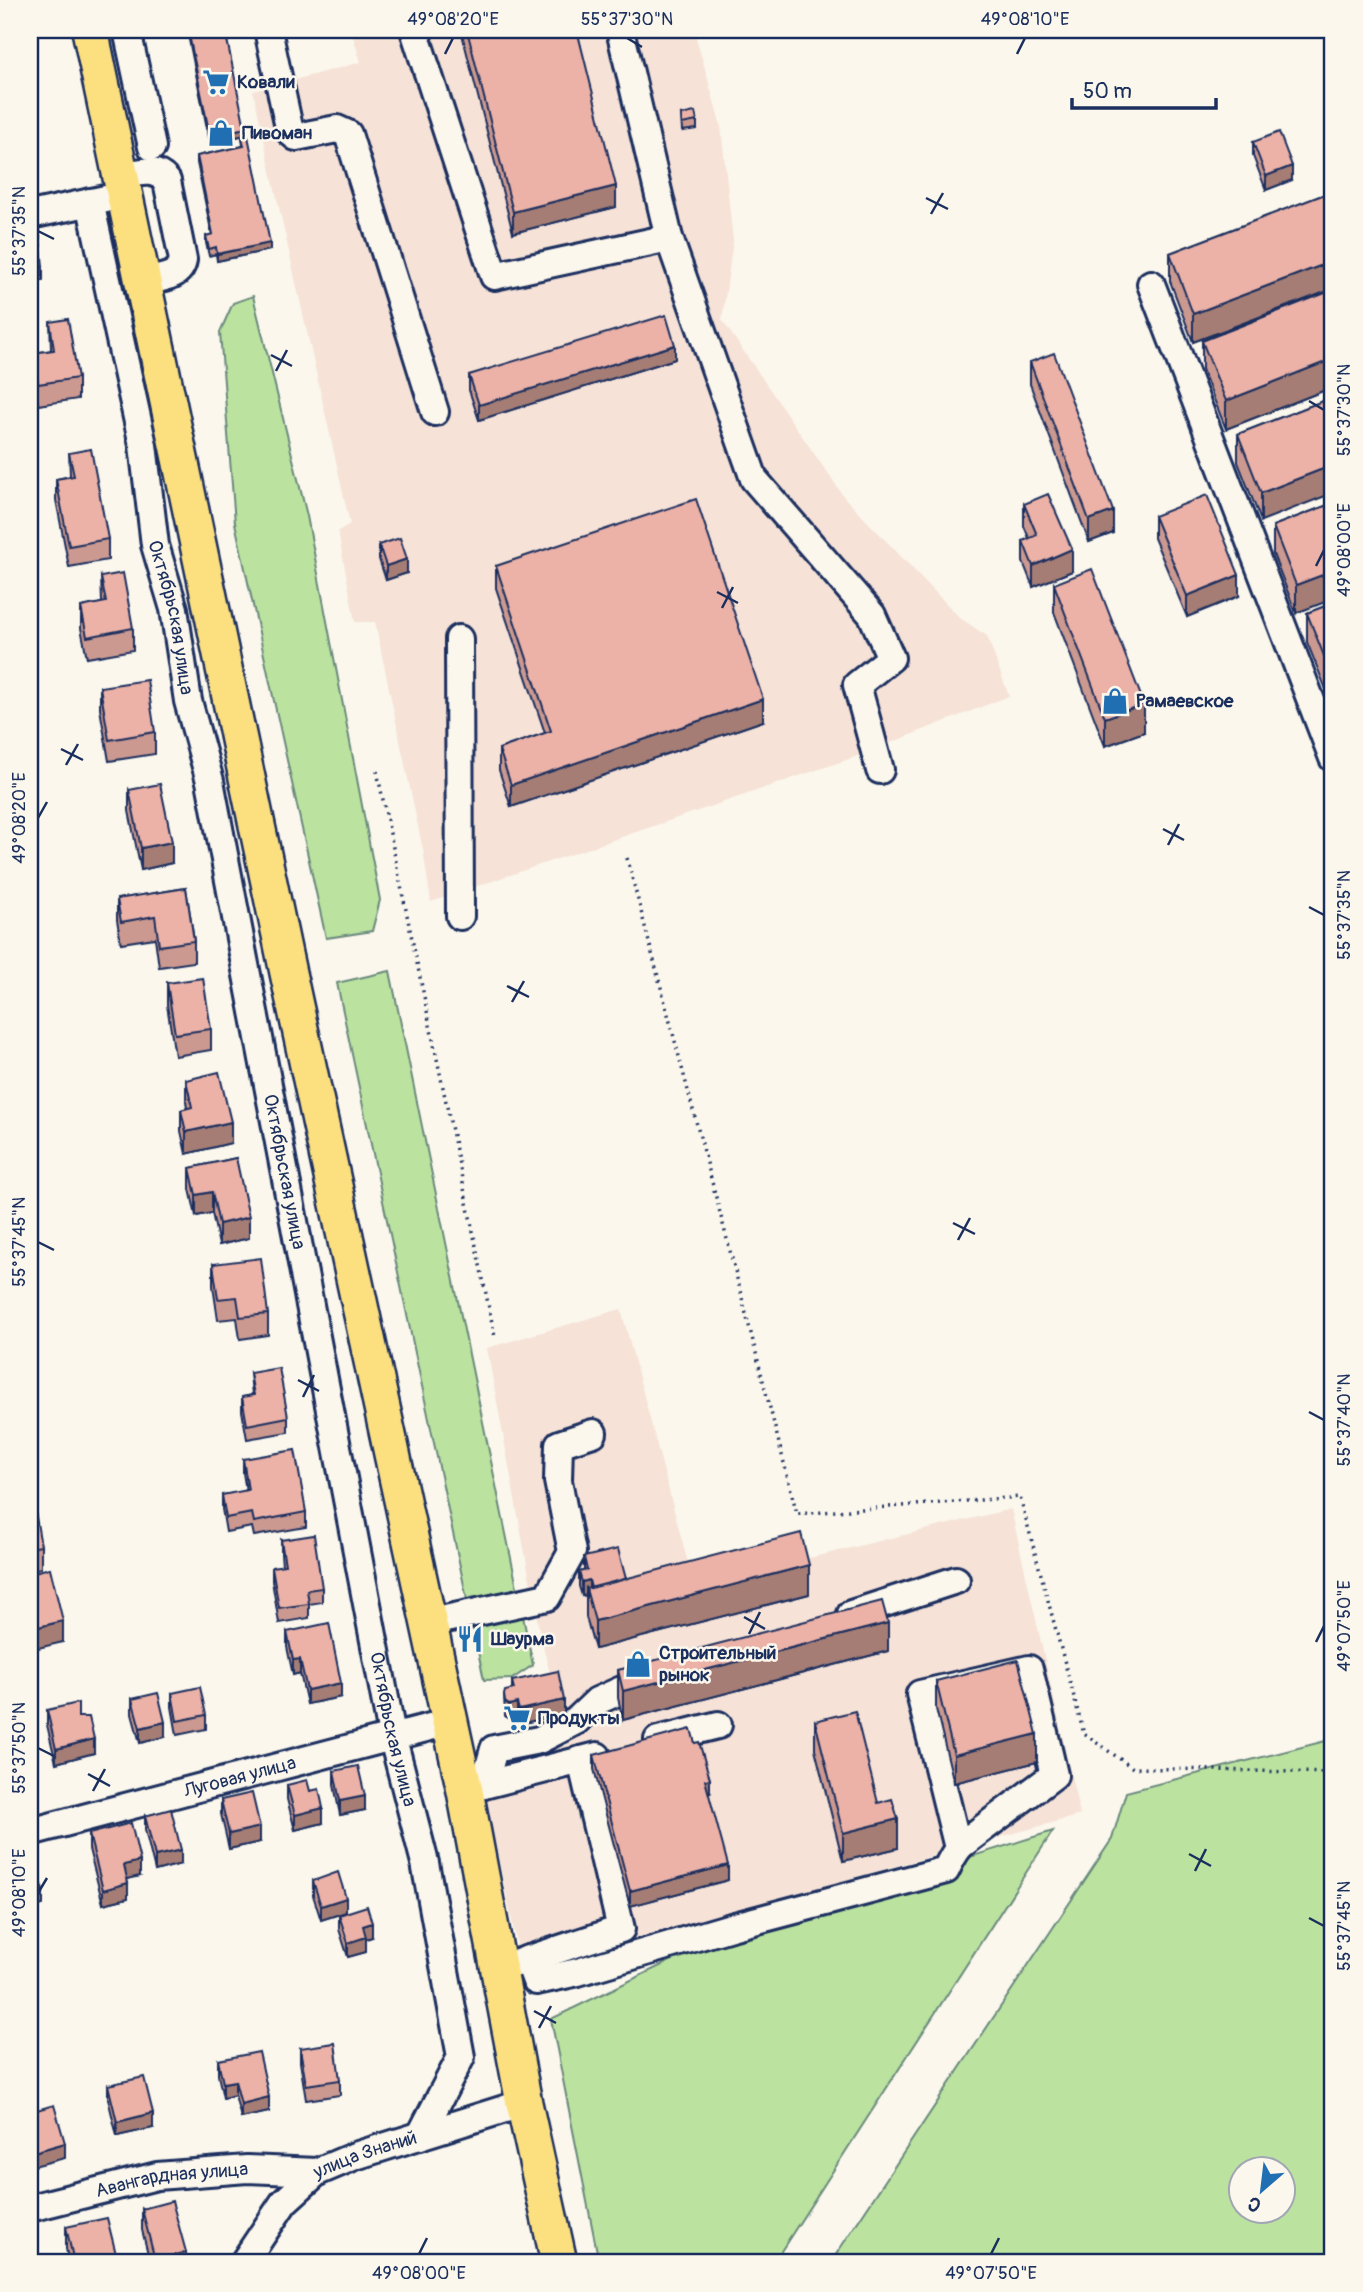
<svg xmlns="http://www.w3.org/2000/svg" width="1363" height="2292" font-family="Pangolin,sans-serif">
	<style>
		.built { fill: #f6e2d7 }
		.green { fill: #bbe39f; stroke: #6b897e; stroke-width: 2; fill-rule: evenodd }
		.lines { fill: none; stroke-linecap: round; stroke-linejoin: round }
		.minor-casing { stroke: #1b2f5e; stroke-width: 32 }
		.major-casing { stroke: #1b2f5e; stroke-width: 40 }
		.path { stroke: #1b2f5e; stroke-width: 3.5; stroke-dasharray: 2 5; stroke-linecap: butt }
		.minor { stroke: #fbf7ec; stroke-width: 26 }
		.major { stroke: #fce080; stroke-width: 35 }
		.wall { fill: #cb9990; stroke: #1b2f5e; stroke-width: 2 }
		.shaded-wall { fill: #a57d75; stroke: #1b2f5e; stroke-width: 2 }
		.building { fill: #ecb2a7; stroke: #1b2f5e; stroke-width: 2 }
		.ticks { fill: none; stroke: #1b2f5e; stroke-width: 2.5 }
		.labels { text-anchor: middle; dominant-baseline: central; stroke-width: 5; stroke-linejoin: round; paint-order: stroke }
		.poi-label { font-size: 19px; font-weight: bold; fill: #1b2f5e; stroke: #fbf7ec; text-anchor: start }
		.street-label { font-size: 19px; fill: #1b2f5e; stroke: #fbf7ec }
		.neatline { fill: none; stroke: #1b2f5e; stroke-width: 2.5 }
		.ticks-label { font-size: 18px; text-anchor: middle; fill: #1b2f5e }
	</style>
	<rect width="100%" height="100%" fill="#fbf7ec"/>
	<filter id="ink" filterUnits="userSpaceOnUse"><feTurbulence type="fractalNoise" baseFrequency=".0143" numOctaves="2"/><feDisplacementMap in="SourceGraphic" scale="14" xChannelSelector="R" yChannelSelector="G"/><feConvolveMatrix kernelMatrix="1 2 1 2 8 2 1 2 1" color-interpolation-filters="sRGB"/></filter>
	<g filter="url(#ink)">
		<path class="built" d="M351 30H694L721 126 733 241 722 320 844 497 960 618 987 636 1009 696 855 757 431 902 423 850 375 622H355L338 531 350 524 253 91 361 62Z
			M621 1309 694 1586 1011 1509 1080 1815 621 1942 523 1972 480 1773 567 1745 538 1624 487 1348Z"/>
		<path class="green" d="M253 296 307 516 380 900 372 931 326 938 235 523 220 332 233 303Z
			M390 971 533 1665 512 1679 484 1680 337 983Z
			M1333 1739V2262H831L1112 1839 1126 1792ZM1240 2170H1282V2212H1240Z
			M1053 1831 774 2262H599L551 2019 730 1932Z"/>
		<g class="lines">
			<defs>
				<g id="minor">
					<path d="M127 30 152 147"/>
					<path d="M268 30 290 132 296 137 337 129 348 134 435 412"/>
					<path d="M414 30 494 276 669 238"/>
					<path d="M620 30 669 238 754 479 872 615 891 658 857 685 880 770"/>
					<path d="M121 176C138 173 154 166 167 181L183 260C180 278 159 278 143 282"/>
					<path id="s1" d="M90 202 143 445 155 545 174 609 188 701 210 781 392 1735 425 1863 461 2057 420 2136"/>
					<path d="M30 215 106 199"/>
					<path d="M1151 284 1333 758"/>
					<path d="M459 639 460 916"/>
					<path d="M851 1614 956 1580"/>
					<path d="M427 1623 547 1597 572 1552 558 1481 559 1444 593 1433"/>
					<path d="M658 1740 718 1725"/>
					<path d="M484 1785 494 1749 539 1740 576 1721 597 1701 651 1677"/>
					<path d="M472 1788 597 1756"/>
					<path id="s2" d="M30 1832 449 1722"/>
					<path d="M528 1959 536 1981 578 1972 731 1927 946 1870C950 1861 954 1853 961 1845L1054 1775 1029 1669 920 1694 958 1848"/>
					<path d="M514 1964 621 1929 581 1760"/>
					<path id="s3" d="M30 2208 157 2176 247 2169 317 2172"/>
					<path id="s4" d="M244 2262 284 2202 317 2172 355 2156 524 2103"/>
				</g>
				<path id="major" d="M90 30 288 973 465 1791 524 2103 559 2262"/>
			</defs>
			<use href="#minor" class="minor-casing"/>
			<use href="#major" class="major-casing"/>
			<path class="path" d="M377 771 495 1337
				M627 858 729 1247 797 1514 1020 1497 1084 1734 1133 1768 1333 1773"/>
			<use href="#minor" class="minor"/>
			<use href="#major" class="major"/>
		</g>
		<path class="wall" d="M135 30H159L136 34Z
			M187 30H225L245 135 210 143Z
			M461 30H577L616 207 513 233Z
			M681 115 697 121V129L682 131Z
			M242 137 270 250 217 261 216 254 209 256 206 243V236L212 235 197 163V156L243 146Z
			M1253 142 1292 180 1266 190 1253 156Z
			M1333 191V289L1193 342 1170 281V253Z
			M30 231 43 266V280L30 282Z
			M1333 290V387L1226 429 1202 369V341Z
			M50 322 78 378V399L38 405 33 374V353L51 350Z
			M675 359 479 420 469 390V375Z
			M1030 362 1113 533 1089 542 1030 384Z
			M1333 397 1261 521 1238 462V434Z
			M69 453 108 539V560L69 567 56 500V479L70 476Z
			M1333 503 1296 613 1273 554V526Z
			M1024 504 1072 571 1033 587 1023 562V541L1029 538 1024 526Z
			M1154 516 1239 596 1187 617 1154 538Z
			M379 545 407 573 386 580 379 559Z
			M496 566 763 721 511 807 499 770V749L545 733 496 588Z
			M101 577 133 628V650L87 658 81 628V607L102 603Z
			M1054 584 1144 732 1105 746 1054 612Z
			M1333 603V698L1330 699 1307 642V613Z
			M100 687 155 732V754L109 761 100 709Z
			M129 790 172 863 141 870 129 811Z
			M186 888 194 941V962L159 967 155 938 121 943 117 920V899Z
			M167 983 211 1029V1050L175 1056 167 1005Z
			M186 1080 231 1143 186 1154 181 1131V1110L187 1108 186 1101Z
			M236 1158 249 1238 219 1245 212 1213 196 1216 190 1189V1168Z
			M213 1264 268 1314V1335L240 1339 237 1318 218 1320 213 1286Z
			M250 1373 288 1417V1432L247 1439 242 1411V1397L252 1395Z
			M243 1459 306 1512V1527L254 1536 252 1527 226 1532 222 1509V1495L246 1491 243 1473Z
			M30 1499 41 1546V1568L30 1570Z
			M281 1540 322 1588V1602L309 1604V1618L279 1623 272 1581V1567L282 1566 281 1554Z
			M584 1557 626 1579 809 1594 595 1649 586 1617V1595L582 1596 579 1586V1572L584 1571Z
			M287 1632 341 1697 307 1704 300 1673 293 1675 287 1647Z
			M888 1651 623 1720 618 1698V1670Z
			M512 1681 564 1714 519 1724 517 1717 509 1719 505 1716 504 1695 512 1689Z
			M936 1681 1037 1762 954 1783 936 1709Z
			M172 1693 206 1715V1729L177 1735 172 1707Z
			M132 1699 165 1737 140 1743 132 1714Z
			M47 1710 78 1717 94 1753 56 1763 47 1725Z
			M815 1721 878 1803 898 1848 843 1861 815 1749Z
			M594 1755 710 1793 708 1794 728 1880 630 1906 594 1769Z
			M334 1771 365 1810 340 1815 334 1785Z
			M287 1785 310 1791 323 1823 295 1830 287 1799Z
			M221 1800 260 1842 229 1849 221 1814Z
			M145 1816 181 1864 155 1871 145 1830Z
			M89 1834 140 1876 127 1879 128 1898 103 1904 89 1849Z
			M313 1881 346 1912 321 1920 313 1895Z
			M339 1915 372 1937 366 1939V1952L348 1957 339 1929Z
			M300 2048 340 2080V2095L306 2100 300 2062Z
			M218 2060 269 2112 241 2118 235 2095 223 2098 218 2075Z
			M108 2085 153 2128 117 2136 108 2099Z
			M142 2209 186 2262H150L142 2230Z
			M66 2227 118 2262H69L66 2249Z"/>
		<path class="shaded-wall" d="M245 128V135L210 143V136Z
			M1292 166V180L1266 190V176Z
			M616 186V207L513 233V212Z
			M270 243V250L217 261V254Z
			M1333 261V289L1193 342V314Z
			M675 345V359L479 420V405Z
			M1333 359V387L1226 429V401Z
			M1333 465V493L1261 521V493Z
			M1113 511V533L1089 542V520Z
			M1072 549V571L1033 587V566Z
			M407 559V573L386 580V566Z
			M1333 571V599L1296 613V585Z
			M1239 575V596L1187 617V596Z
			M1333 670V698L1330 699V671Z
			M763 699V721L511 807V785Z
			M1144 704V732L1105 746V718Z
			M172 842V863L141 870V848Z
			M231 1122V1143L186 1154V1132Z
			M212 1192V1213L196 1216V1195Z
			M249 1217V1238L219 1245V1224Z
			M809 1565V1594L595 1649V1621Z
			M589 1580V1594L586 1589V1595L582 1596V1582Z
			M63 1621V1642L30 1650V1629Z
			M888 1623V1651L623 1720V1691Z
			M300 1659V1673L293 1675V1660Z
			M341 1683V1697L307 1704V1690Z
			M564 1700V1714L519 1724V1710Z
			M517 1703V1717L509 1719V1705Z
			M165 1722V1737L140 1743V1728Z
			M1037 1734V1762L954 1783V1755Z
			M94 1739V1753L56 1763V1749Z
			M710 1779V1793L705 1795V1780Z
			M365 1796V1810L340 1815V1801Z
			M323 1808V1823L295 1830V1815Z
			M898 1819V1848L843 1861V1833Z
			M260 1827V1842L229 1849V1834Z
			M181 1850V1864L155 1871V1856Z
			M140 1861V1876L124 1880V1865Z
			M728 1865V1880L630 1906V1891Z
			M128 1883V1898L103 1904V1890Z
			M43 1891V1905L30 1908V1894Z
			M346 1898V1912L321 1920V1906Z
			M372 1923V1937L366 1939V1952L348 1957V1943L363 1926Z
			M235 2081V2095L223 2098V2083Z
			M269 2097V2112L241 2118V2104Z
			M153 2113V2128L117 2136V2122Z
			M65 2143V2158L30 2167V2153Z
			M186 2252V2262H155V2260Z"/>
		<path class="building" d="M188 30H225L245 128 210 136Z
			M467 30H577L616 186 513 212Z
			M695 112 697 121 682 124 681 115Z
			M1279 132 1292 166 1266 176 1253 142Z
			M248 136 270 243 217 254 216 247 209 249 206 236 213 234 197 156 244 146 242 137Z
			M1333 191V261L1193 314 1170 253Z
			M39 229 43 266 30 267V231Z
			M1333 290V359L1226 401 1202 341Z
			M666 315 675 345 479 405 469 375Z
			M68 319 78 378 38 384 33 353 54 350 50 322Z
			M1054 353 1113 511 1089 520 1030 362Z
			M1333 397V465L1261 493 1238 434Z
			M91 449 108 539 69 546 56 479 74 476 69 453Z
			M1048 494 1072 549 1033 566 1023 541 1037 535 1024 504Z
			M1207 495 1239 575 1187 596 1154 516Z
			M696 499 763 699 511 785 499 749 551 731 496 566Z
			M1333 503V571L1296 585 1273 526Z
			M400 538 407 559 386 566 379 545Z
			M1092 569 1144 704 1105 718 1054 584Z
			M123 573 133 628 87 637 81 607 106 602 101 577Z
			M1333 603V670L1330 671 1307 613Z
			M147 680 155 732 109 740 100 687Z
			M160 784 172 842 141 848 129 790Z
			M186 888 194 941 159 946 155 916 121 922 117 899Z
			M203 978 211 1029 175 1034 167 983Z
			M219 1072 231 1122 186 1132 181 1110 192 1107 186 1080Z
			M236 1158 249 1217 219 1224 212 1192 196 1195 190 1168Z
			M261 1258 268 1314 240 1317 237 1297 218 1299 213 1264Z
			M279 1368 288 1417 247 1425 242 1397 254 1395 250 1373Z
			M295 1450 306 1512 254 1522 252 1513 226 1518 222 1495 248 1490 243 1459Z
			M30 1499H33L41 1546 30 1548Z
			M801 1533 809 1565 595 1621 586 1589Z
			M314 1535 322 1588 307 1590 309 1604 279 1608 272 1567 285 1565 281 1540Z
			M618 1549 626 1579 591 1588 589 1580 582 1582 579 1572 587 1570 584 1557Z
			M50 1568 63 1621 30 1629V1573Z
			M882 1601 888 1623 623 1691 618 1670Z
			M329 1623 341 1683 307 1690 300 1659 293 1660 287 1632Z
			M1018 1660 1037 1734 954 1755 936 1681Z
			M558 1671 564 1700 519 1710 517 1703 509 1705 505 1702 504 1695 505 1691 514 1689 512 1681Z
			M200 1687 206 1715 177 1721 172 1693Z
			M158 1693 165 1722 140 1728 132 1699Z
			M78 1703V1717H89L94 1739 56 1749 47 1710Z
			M855 1711 878 1803 892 1799 898 1819 843 1833 815 1721Z
			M691 1729 695 1743 699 1742 710 1779 705 1780 728 1865 630 1891 594 1755Z
			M358 1766 365 1796 340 1801 334 1771Z
			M307 1780 310 1791 319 1789 323 1808 295 1815 287 1785Z
			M252 1793 260 1827 229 1834 221 1800Z
			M171 1809 181 1850 155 1856 145 1816Z
			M131 1823 140 1861 124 1865 128 1883 103 1890 89 1834Z
			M33 1850 43 1891 30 1894V1851Z
			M338 1872 346 1898 321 1906 313 1881Z
			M367 1906 372 1923 363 1926 366 1937 348 1943 339 1915Z
			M335 2043 340 2080 306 2085 300 2048Z
			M259 2052 269 2097 241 2104 235 2081 223 2083 218 2060Z
			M144 2077 153 2113 117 2122 108 2085Z
			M54 2105 65 2143 30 2153V2112Z
			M172 2201 186 2252 155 2260 142 2209Z
			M107 2218 118 2262H74L66 2227Z
			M30 2240 35 2262H30Z"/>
	</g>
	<path class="ticks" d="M627 38 642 47M445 54 453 38M1017 54 1025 38M926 198 948 209M931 214 943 193M38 231 54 239M271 355 292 366M276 371 287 350M1309 401 1324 410M1316 566 1324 550M717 592 738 603M722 608 733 587M61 749 83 760M66 765 78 744M38 818 47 802M1163 829 1184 840M1168 845 1179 824M1309 907 1324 915M507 986 529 997M512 1002 524 981M953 1223 975 1234M958 1240 970 1218M38 1242 54 1250M298 1380 319 1391M303 1397 314 1375M1309 1412 1324 1420M744 1617 765 1629M749 1634 760 1612M1316 1642 1324 1626M38 1748 54 1756M88 1774 110 1786M93 1791 105 1769M1189 1854 1211 1866M1195 1871 1206 1849M38 1893 47 1878M1309 1918 1324 1926M534 2011 556 2023M539 2028 551 2006M419 2254 427 2238M991 2254 999 2238"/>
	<defs>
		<symbol id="supermarket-bare" viewBox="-9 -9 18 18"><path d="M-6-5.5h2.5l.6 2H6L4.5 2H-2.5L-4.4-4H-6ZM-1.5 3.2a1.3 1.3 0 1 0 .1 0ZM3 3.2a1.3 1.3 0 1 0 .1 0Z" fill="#1f6fb2" stroke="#fbf7ec" stroke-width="2.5" paint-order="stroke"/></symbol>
		<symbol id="shop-bare" viewBox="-9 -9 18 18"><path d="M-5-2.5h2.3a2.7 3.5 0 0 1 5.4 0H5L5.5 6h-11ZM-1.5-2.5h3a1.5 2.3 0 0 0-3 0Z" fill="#1f6fb2" stroke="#fbf7ec" stroke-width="2.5" paint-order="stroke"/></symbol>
		<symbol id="restaurant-bare" viewBox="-9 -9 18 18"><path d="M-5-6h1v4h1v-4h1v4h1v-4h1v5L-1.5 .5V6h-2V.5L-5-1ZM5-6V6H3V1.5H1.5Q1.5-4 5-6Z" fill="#1f6fb2" stroke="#fbf7ec" stroke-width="2.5" paint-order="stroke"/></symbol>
	</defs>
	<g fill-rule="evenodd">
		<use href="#supermarket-bare" x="197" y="63" width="38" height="38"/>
		<use href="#shop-bare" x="202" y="114" width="38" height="38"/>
		<use href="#shop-bare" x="1096" y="682" width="38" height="38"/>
		<use href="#restaurant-bare" x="451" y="1620" width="38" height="38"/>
		<use href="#shop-bare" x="619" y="1645" width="38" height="38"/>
		<use href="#supermarket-bare" x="498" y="1699" width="38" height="38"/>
	</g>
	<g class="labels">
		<g class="poi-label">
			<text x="237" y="82">Ковали</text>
			<text x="242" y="133">Пивоман</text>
			<text x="1136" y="701">Рамаевское</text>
			<text x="491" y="1639">Шаурма</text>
			<text x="659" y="1653">Строительный<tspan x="659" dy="22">рынок</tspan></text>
			<text x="538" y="1718">Продукты</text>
		</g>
		<g class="street-label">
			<text stroke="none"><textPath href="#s1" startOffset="424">Октябрьская улица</textPath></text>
			<text stroke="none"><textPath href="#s1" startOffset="990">Октябрьская улица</textPath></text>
			<text stroke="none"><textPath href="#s1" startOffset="1558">Октябрьская улица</textPath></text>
			<text stroke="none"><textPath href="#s2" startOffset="217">Луговая улица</textPath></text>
			<text stroke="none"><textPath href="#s4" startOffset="168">улица Знаний</textPath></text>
			<text stroke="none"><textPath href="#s3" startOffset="145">Авангардная улица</textPath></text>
		</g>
	</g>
	<rect width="1363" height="2292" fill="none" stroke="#fbf7ec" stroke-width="77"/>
	<g transform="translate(1262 2190) rotate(208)"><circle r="33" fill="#fbf7ec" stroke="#a1a7b3" stroke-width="2"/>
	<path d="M0-5L12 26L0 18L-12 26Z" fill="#1f6fb2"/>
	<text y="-10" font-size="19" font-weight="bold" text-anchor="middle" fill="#1b2f5e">С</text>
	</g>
	<path d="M1072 98v10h144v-10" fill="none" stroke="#1b2f5e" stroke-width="3.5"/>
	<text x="1083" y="98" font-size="21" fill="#1b2f5e" stroke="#fbf7ec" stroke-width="5" paint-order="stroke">50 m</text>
	<rect x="38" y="38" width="1286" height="2216" class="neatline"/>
	<g class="ticks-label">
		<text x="453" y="25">49°08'20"E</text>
		<text x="627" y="25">55°37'30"N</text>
		<text x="1025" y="25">49°08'10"E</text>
		<text transform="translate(19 231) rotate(-90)" y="6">55°37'35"N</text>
		<text transform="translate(1344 410) rotate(-90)" y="6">55°37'30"N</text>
		<text transform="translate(1344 550) rotate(-90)" y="6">49°08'00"E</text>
		<text transform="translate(19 818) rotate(-90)" y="6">49°08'20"E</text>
		<text transform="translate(1344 915) rotate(-90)" y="6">55°37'35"N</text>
		<text transform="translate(19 1242) rotate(-90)" y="6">55°37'45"N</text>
		<text transform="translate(1344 1420) rotate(-90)" y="6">55°37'40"N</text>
		<text transform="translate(1344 1626) rotate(-90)" y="6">49°07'50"E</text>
		<text transform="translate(19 1748) rotate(-90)" y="6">55°37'50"N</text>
		<text transform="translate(19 1893) rotate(-90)" y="6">49°08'10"E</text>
		<text transform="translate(1344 1926) rotate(-90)" y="6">55°37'45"N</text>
		<text x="419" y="2279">49°08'00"E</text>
		<text x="991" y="2279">49°07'50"E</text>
	</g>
</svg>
